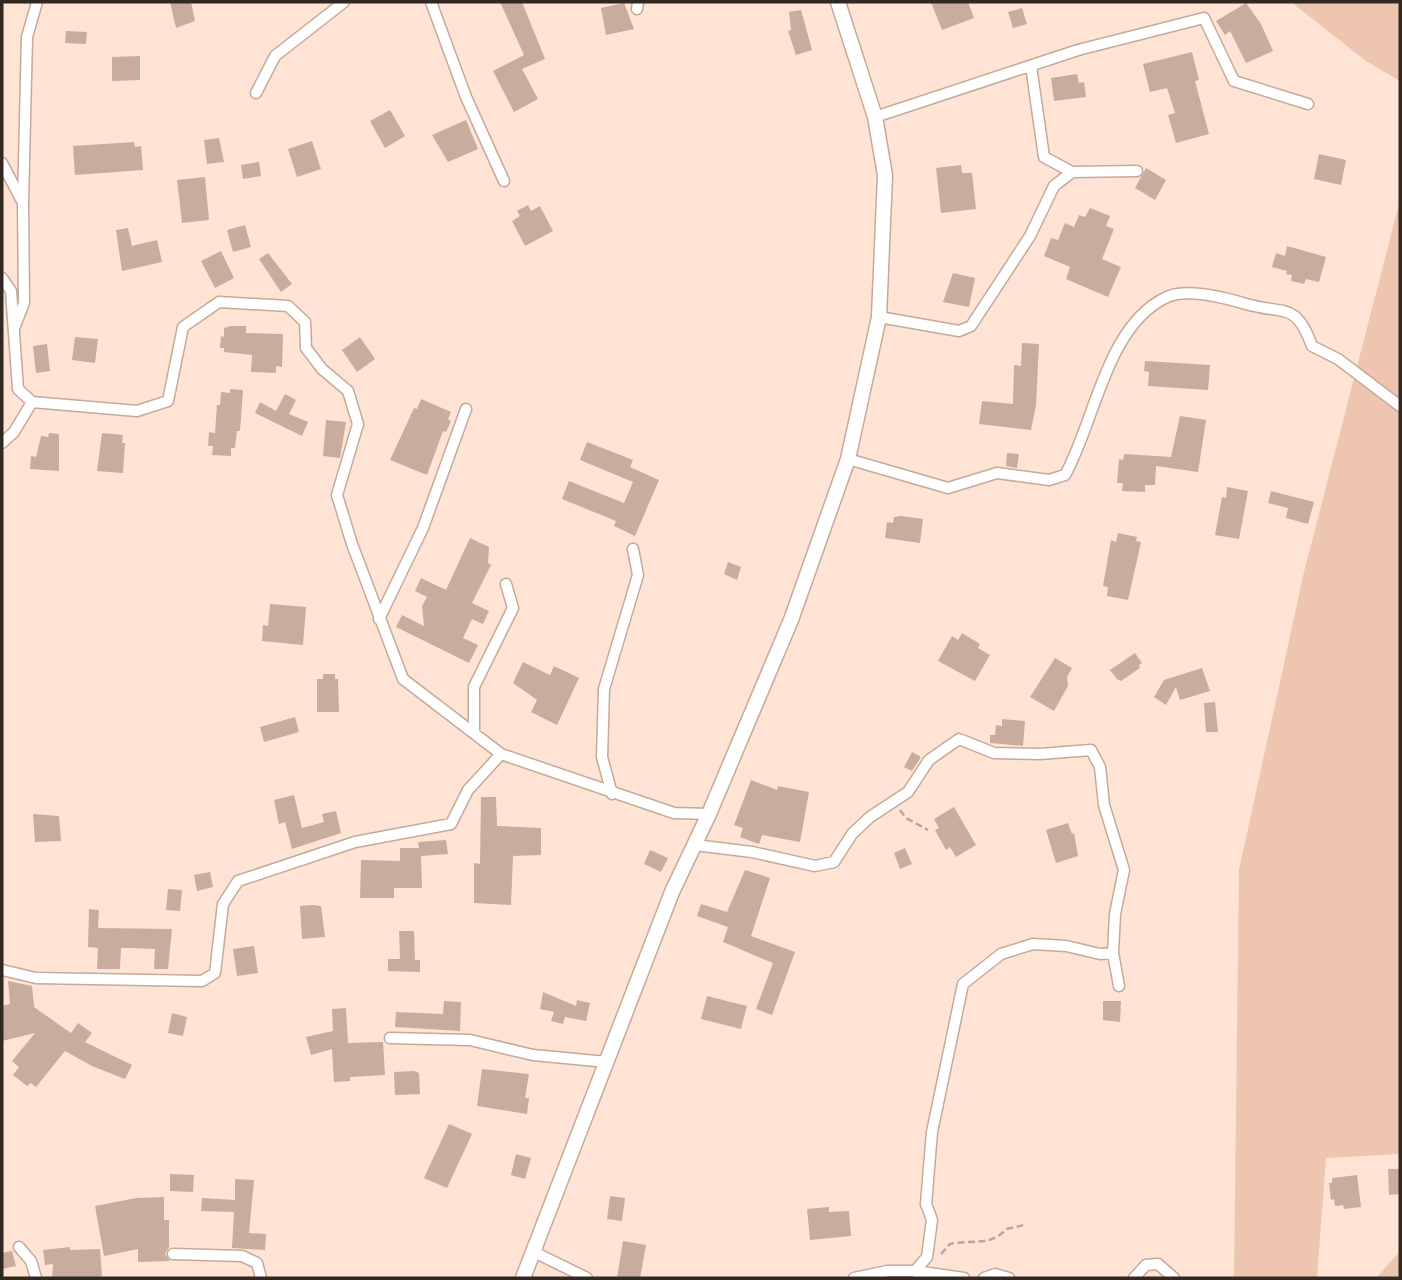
<svg xmlns="http://www.w3.org/2000/svg" width="1402" height="1280" font-family="'Open Sans',sans-serif">
	<style>
		.green { fill: #eec6b0 }
		.building { fill: #c8ad9f }
		.lines { fill: none; stroke-linecap: round; stroke-linejoin: round }
		.minor-casing { stroke: #c4aa9b; stroke-width: 13 }
		.tertiary-casing { stroke: #c4aa9b; stroke-width: 17 }
		.path { stroke: #bca69a; stroke-width: 2.5; stroke-dasharray: 7 3.5; stroke-linecap: butt }
		.minor { stroke: #fff; stroke-width: 10 }
		.tertiary { stroke: #fff; stroke-width: 14 }
	</style>
	<rect width="100%" height="100%" fill="#ffe3d4"/>
	<path class="green" d="M1291 2H1400V81L1366 61Z
		M1400 200V1154L1326 1158 1317 1278H1234L1239 870 1304 572Z
		M1400 1251V1278H1376Z"/>
	<path class="building" d="M170 2H191L195 21 176 28Z
		M500 2H522L545 59 522 69 538 99 514 112 493 71 524 55Z
		M931 2H968L974 18 942 30Z
		M624 3 634 29 606 35 601 8Z
		M1246 3 1261 24 1273 51 1246 63 1230 31 1225 35 1216 21Z
		M1022 8 1027 24 1013 28 1008 12Z
		M801 10 812 50 796 55 788 31 791 30 789 12Z
		M66 31 87 32 86 44 65 43Z
		M1192 52 1199 80 1195 81 1209 134 1176 143 1168 115 1175 113 1167 88 1150 92 1143 64Z
		M140 56V80L112 81V57Z
		M1077 74 1079 83 1084 82 1086 97 1054 101 1051 78Z
		M390 110 405 136 385 148 370 121Z
		M466 120 478 149 448 162 432 135Z
		M219 138 224 162 207 164 204 140Z
		M312 141 321 169 297 177 288 149Z
		M134 142 135 147 141 146 143 170 75 175 73 146Z
		M1319 154 1346 160 1341 185 1314 179Z
		M259 162 261 176 243 179 241 165Z
		M961 165 962 173H972L976 209 941 213 936 168Z
		M1146 168 1166 180 1155 200 1135 188Z
		M205 177 209 220 182 223 177 180Z
		M528 205 531 211 540 206 553 231 525 246 512 221 520 216 517 211Z
		M1090 208 1110 216 1106 226 1114 229 1102 259 1121 267 1108 297 1066 279 1070 267 1044 256 1051 238 1058 240 1065 223 1074 227 1079 215 1085 217Z
		M245 225 251 247 233 252 227 230Z
		M128 228 132 246 157 240 162 262 122 271 116 230Z
		M1287 246 1326 257 1319 282 1306 279 1304 284 1291 281 1292 275 1286 274 1287 271 1272 267 1276 253 1285 256Z
		M221 251 234 278 215 288 201 261Z
		M268 253 292 284 281 292 259 259Z
		M953 273 975 278 969 307 943 302Z
		M231 326H246V333L283 334 282 367 276 366V373L251 372 252 355 224 352V348H220L221 336 224 337V328Z
		M75 337 98 339 95 363 72 360Z
		M360 337 375 359 357 372 342 350Z
		M1022 343 1039 344 1036 405 1031 430 979 424 982 401 1013 404 1014 365 1021 366Z
		M47 344 50 371 36 373 33 346Z
		M1145 361 1210 365 1208 390 1148 386 1149 372 1144 371Z
		M230 389 243 390 240 431H237L235 448H231V456L212 455 213 446H208L209 432 215 433 217 405H220L221 392 230 393Z
		M285 394 296 400 289 414 308 422 302 436 255 413 260 402 276 411Z
		M421 399 451 412 448 419 451 421 446 432 443 431 427 475 390 460 414 408 417 409Z
		M1180 416 1206 420 1198 472 1156 466 1155 485H1145V492L1122 491 1123 483H1117L1119 459 1123 460 1124 454 1171 457Z
		M326 420 346 422 340 458 323 456Z
		M49 433 59 434V471L30 469 31 456 36 457 41 436 48 437Z
		M102 433 123 435 122 443H125L123 473 97 471Z
		M587 442 633 460 630 467 659 480 635 536 614 526 616 521 562 499 569 481 624 503 633 482 580 460Z
		M1007 453 1019 454 1017 468 1006 466Z
		M1227 487 1248 491 1239 539 1215 535 1222 497 1226 498Z
		M1271 491 1314 502 1308 524 1286 518 1288 508 1268 503Z
		M901 516 923 519 920 543 885 538 887 522 893 523 894 517Z
		M1118 533 1137 537 1136 541 1141 542 1128 600 1107 596 1108 587 1103 586 1111 540 1116 542Z
		M470 538 489 547 488 563 491 565 472 603 489 611 483 624 472 619 463 638 478 645 469 663 396 627 402 615 424 626 422 606 427 597 415 591 421 578 446 590Z
		M728 562 741 567 737 580 724 574Z
		M270 604 306 607 303 645 262 641 263 625 268 626Z
		M962 633 980 644 978 648 990 655 975 681 938 661 952 636 958 640Z
		M1135 653 1142 663 1139 665 1140 668 1121 681 1117 679 1110 670Z
		M1055 658 1072 668 1067 677 1068 686 1054 711 1030 697Z
		M523 662 550 675 554 666 579 678 557 725 531 712 537 700 513 683Z
		M1202 668 1210 691 1180 700 1176 687 1166 705 1154 697 1164 680Z
		M323 674H335V679H338L339 712H317V679H323Z
		M1215 702 1218 732H1206L1204 703Z
		M295 717 299 732 264 742 260 727Z
		M1002 719 1025 721 1023 746 990 743V735H995L996 725 1002 726Z
		M912 752 921 757 912 771 904 767Z
		M751 780 777 790 778 786 809 792 800 842 762 835 759 844 740 837 743 828 734 825Z
		M294 795 302 828 324 822 322 814 336 811 341 833 292 849 285 822 279 824 274 800Z
		M481 797H496L497 826 541 828V855L513 856 511 905 474 903V863L480 864Z
		M954 807 976 845 956 857 950 847 946 850 935 830 939 828 934 819Z
		M33 814 59 816 61 841 35 842Z
		M1068 823 1072 834 1074 833 1078 856 1056 863 1046 830Z
		M446 840 448 854 421 856 422 888H394V898H360L361 860 400 861V848H419L418 842Z
		M905 848 912 864 900 869 894 853Z
		M650 850 668 858 661 872 644 864Z
		M745 870 770 878 751 936 795 952 772 1015 756 1009 773 963 723 942 728 927 697 916 701 904 727 912Z
		M210 872 213 887 197 891 194 875Z
		M168 889 182 890 180 911 166 910Z
		M313 905 321 906 325 937 302 939 300 906Z
		M89 909 99 910 98 928 172 929 168 969H154L155 949 131 948H121L120 969H97L98 948 88 947Z
		M399 931H414L415 960H420V972L388 971V959H400Z
		M254 946 258 973 237 976 233 949Z
		M8 981 32 986 34 1007 71 1033 78 1023 92 1033 85 1042 132 1065 125 1079 92 1066 65 1051 36 1087 31 1083 27 1086 13 1075 19 1067 12 1061 35 1033 2 1041V1006L10 1004Z
		M543 992 576 1006 577 1000 590 1003 586 1021 565 1017 563 1024 551 1021 554 1012 540 1009Z
		M707 996 747 1006 741 1029 701 1019Z
		M444 1001 461 1002 460 1031 395 1027 396 1012 443 1014Z
		M1103 1001H1121L1120 1022 1103 1020Z
		M346 1008 348 1043 383 1042 385 1075 350 1077V1081L334 1082 332 1049 311 1055 306 1037 333 1031 332 1009Z
		M172 1013 187 1017 183 1036 168 1033Z
		M482 1069 529 1074 525 1098H529L527 1114 477 1106Z
		M414 1071 419 1073 420 1094 395 1095 394 1072Z
		M449 1124 472 1134 447 1188 424 1178Z
		M516 1154 531 1158 525 1179 511 1175Z
		M1388 1169H1400V1194L1389 1195Z
		M170 1174 194 1175 193 1192 170 1191Z
		M1357 1175 1361 1207 1344 1209 1343 1205 1335 1206 1334 1199 1331 1200 1329 1183H1332V1178Z
		M235 1179 254 1180 249 1233 266 1234 265 1250 232 1248 234 1212 201 1211 202 1198 235 1200Z
		M610 1196 625 1198 622 1221 607 1219Z
		M164 1197V1220H169V1247L165 1254 170 1261 138 1262V1249L104 1256 95 1206 136 1198Z
		M829 1207V1212L849 1211 851 1236 810 1240 807 1209Z
		M623 1241 646 1245 640 1278H617Z
		M70 1247V1250L100 1249 102 1278H52L53 1264 45 1265 43 1250Z
		M12 1251 16 1266 2 1269V1253Z"/>
	<g class="lines">
		<defs>
			<path id="minor" d="M431 2 466 97 504 181
				M637 9 638 2
				M1031 66 1044 157 1072 172
				M256 93 275 56 344 2
				M875 117 1078 50 1204 18 1234 81 1308 104
				M2 163 23 203 24 303 15 326
				M23 203 27 37 37 2
				M2 278 11 291 18 389 32 402 137 411 168 401 183 327 219 302 288 306 305 322 306 348 322 369 348 391 358 424 337 495 352 544 403 679 501 754 674 813 709 814
				M879 317 959 331 971 326 1030 236 1054 186 1072 172 1137 171
				M2 443 14 432 32 402
				M848 459 948 488 997 473 1049 480 1065 475C1095 422 1106 325 1167 297 1187 288 1226 298 1246 304 1284 315 1296 301 1312 346L1338 359 1400 406
				M379 619 423 528 466 409
				M474 733V687L513 608 506 584
				M612 794 602 757 604 689 638 575 633 549
				M695 845 752 852 815 866 834 862 852 834 870 817 908 792 929 760 959 739 994 753 1040 754 1091 750 1100 767 1104 805 1124 870 1115 914 1113 953 1119 986
				M2 970 36 978 202 981 215 973 223 904 238 881 355 842 451 824 468 790 501 754
				M390 1038 470 1040 533 1055 607 1062
				M19 1247 31 1261 36 1278
				M534 1252 587 1278
				M173 1254 242 1256 257 1263 261 1278
				M854 1278 887 1271H915L919 1275
				M964 1278 915 1271 927 1257 932 1220 926 1204 932 1132 963 984 1001 954 1033 944 1066 946 1100 954 1113 953
				M984 1278 995 1274 1009 1278
				M1134 1278 1146 1265 1158 1264 1174 1278"/>
			<path id="tertiary" d="M523 1278 672 892 709 814 791 620 848 459 879 317 885 175 875 117 838 2"/>
		</defs>
		<use href="#minor" class="minor-casing"/>
		<use href="#tertiary" class="tertiary-casing"/>
		<path class="path" d="M900 810 906 818 928 830
			M941 1254 950 1244C972 1239 991 1247 1006 1229L1024 1225"/>
		<use href="#minor" class="minor"/>
		<use href="#tertiary" class="tertiary"/>
	</g>
	<rect width="1402" height="1280" fill="none" stroke="#322822" stroke-width="7"/>
</svg>
